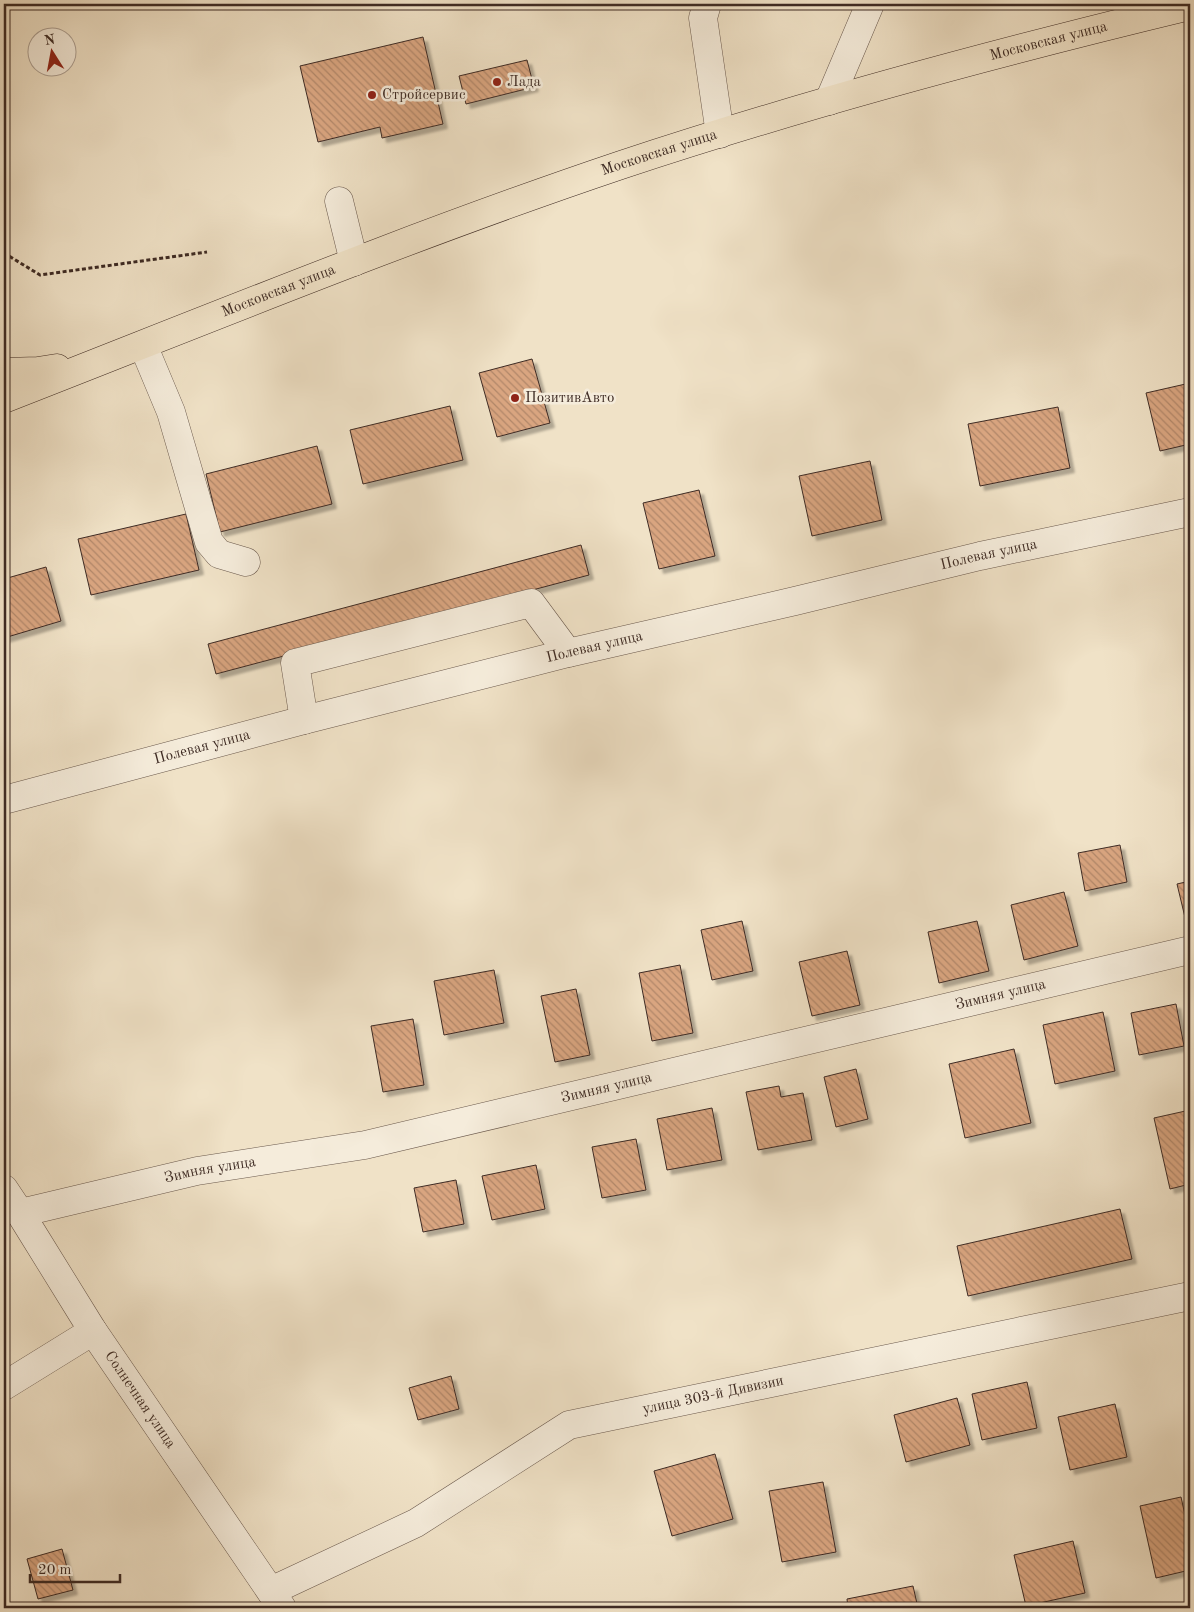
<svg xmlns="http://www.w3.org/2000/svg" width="1194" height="1612" font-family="'Old Standard TT',serif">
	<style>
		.building { fill: url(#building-back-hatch); stroke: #3e2b24; filter: url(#shadow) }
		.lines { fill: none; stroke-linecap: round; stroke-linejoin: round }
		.minor-casing { stroke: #6a594d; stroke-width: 29 }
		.major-casing { stroke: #3e2b24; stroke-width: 29 }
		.path { stroke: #3e2b24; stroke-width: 3; stroke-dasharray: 4 2.5; stroke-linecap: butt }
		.minor { stroke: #f5ecdb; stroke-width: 28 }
		.major { stroke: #f0e2c7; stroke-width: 28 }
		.poi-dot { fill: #8f2418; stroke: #f5ecdb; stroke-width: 2 }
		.labels { text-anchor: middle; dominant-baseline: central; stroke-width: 5; stroke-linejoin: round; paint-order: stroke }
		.street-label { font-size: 15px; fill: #3e2b24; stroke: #f5ecdb }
		.poi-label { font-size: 15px; fill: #3e2b24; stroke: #f5ecdb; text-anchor: start }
	</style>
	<defs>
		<pattern id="building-back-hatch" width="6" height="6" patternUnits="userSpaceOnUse" patternTransform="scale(1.25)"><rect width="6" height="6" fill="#d9a580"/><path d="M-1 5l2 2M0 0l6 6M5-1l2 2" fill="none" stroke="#b18769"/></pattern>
		<filter id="shadow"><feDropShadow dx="4.5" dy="4.5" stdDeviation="1" flood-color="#0004"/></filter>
	</defs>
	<rect width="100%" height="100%" fill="#f0e2c7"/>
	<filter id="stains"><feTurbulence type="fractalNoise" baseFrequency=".004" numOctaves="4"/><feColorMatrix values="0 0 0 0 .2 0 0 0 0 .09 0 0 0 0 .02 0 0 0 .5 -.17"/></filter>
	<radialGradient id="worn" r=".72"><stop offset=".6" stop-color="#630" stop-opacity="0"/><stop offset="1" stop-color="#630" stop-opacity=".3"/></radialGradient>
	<path class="building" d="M423 37 443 124 382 138 380 127 318 142 300 66Z
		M527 60 534 87 466 104 459 76Z
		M532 359 550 423 497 437 479 373Z
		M1190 383V444L1160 451 1146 393Z
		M450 406 463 460 363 484 350 430Z
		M1058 407 1070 468 980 486 968 424Z
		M317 446 332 504 220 532 206 474Z
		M870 461 882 520 812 536 799 476Z
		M699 490 715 556 659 569 643 503Z
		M186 514 199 570 91 595 78 539Z
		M581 545 589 575 216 674 208 644Z
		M46 567 61 621 4 638V579Z
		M1120 845 1127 882 1085 891 1078 853Z
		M1190 881V930H1188L1177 884Z
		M1064 892 1078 946 1024 960 1011 905Z
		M742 921 753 971 712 980 701 930Z
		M977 921 989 971 939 983 928 932Z
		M847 951 860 1005 812 1016 799 962Z
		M680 965 693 1033 652 1041 639 973Z
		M494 970 504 1023 444 1035 434 981Z
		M576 989 590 1055 555 1062 541 996Z
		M1176 1004 1184 1046 1139 1055 1131 1013Z
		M1103 1012 1115 1071 1055 1084 1043 1025Z
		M413 1019 424 1085 383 1092 371 1026Z
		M1014 1049 1031 1123 965 1138 949 1064Z
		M856 1069 868 1119 836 1127 824 1077Z
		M779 1086 781 1097 803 1093 812 1140 758 1150 746 1092Z
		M712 1108 722 1160 667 1170 657 1119Z
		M1190 1110V1184L1170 1189 1154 1118Z
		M636 1139 646 1190 602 1198 592 1147Z
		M536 1165 545 1209 492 1220 482 1176Z
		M456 1180 464 1224 423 1232 414 1188Z
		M1120 1209 1132 1259 968 1296 957 1246Z
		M451 1376 459 1409 418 1420 409 1388Z
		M1027 1382 1037 1428 982 1440 972 1394Z
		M957 1398 970 1445 906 1462 894 1415Z
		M1115 1404 1127 1457 1070 1470 1058 1417Z
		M715 1454 733 1519 672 1536 654 1471Z
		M823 1482 836 1552 782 1562 769 1491Z
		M1181 1497 1190 1538V1570L1156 1578 1140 1506Z
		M1073 1541 1085 1593 1026 1606 1014 1555Z
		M62 1549 73 1590 38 1599 27 1559Z
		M913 1586 918 1608H848L847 1599Z"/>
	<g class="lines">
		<defs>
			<g id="minor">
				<path d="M707 4 703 18 720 134"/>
				<path d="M829 101 870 4"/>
				<path d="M339 201 354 262"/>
				<path d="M143 345 171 412 209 542 219 554 246 562"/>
				<path d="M304 720 295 663 531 603 568 653"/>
				<path id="s1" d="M4 800 304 720 568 653 795 601 980 556 1190 512"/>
				<path id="s2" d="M4 1189 20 1213 93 1331 282 1608"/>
				<path id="s3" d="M20 1213 197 1171 365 1145 1190 950"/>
				<path d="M4 1386 93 1331"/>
				<path id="s4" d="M271 1591 416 1523 569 1425 1190 1296"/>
			</g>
			<g id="major">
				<path d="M4 372 38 371 57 368"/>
				<path id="s5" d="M4 399C209 319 413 235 621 165 808 103 999 52 1190 6"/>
			</g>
		</defs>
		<use href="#minor" class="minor-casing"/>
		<use href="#major" class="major-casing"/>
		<path class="path" d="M4 253 40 275 207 252"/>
		<use href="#minor" class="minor"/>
		<use href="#major" class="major"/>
	</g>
	<g class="poi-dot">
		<circle cx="497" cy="82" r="5"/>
		<circle cx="372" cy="95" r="5"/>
		<circle cx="515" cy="398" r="5"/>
	</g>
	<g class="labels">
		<g class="street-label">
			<text stroke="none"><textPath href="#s5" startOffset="1105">Московская улица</textPath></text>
			<text stroke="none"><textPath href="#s5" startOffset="700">Московская улица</textPath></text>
			<text stroke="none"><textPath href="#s5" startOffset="295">Московская улица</textPath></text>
			<text stroke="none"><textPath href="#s1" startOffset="1015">Полевая улица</textPath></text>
			<text stroke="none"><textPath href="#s1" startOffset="610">Полевая улица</textPath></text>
			<text stroke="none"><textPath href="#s1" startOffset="205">Полевая улица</textPath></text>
			<text stroke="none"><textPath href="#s3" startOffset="1005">Зимняя улица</textPath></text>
			<text stroke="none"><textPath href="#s3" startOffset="600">Зимняя улица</textPath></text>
			<text stroke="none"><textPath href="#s3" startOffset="195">Зимняя улица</textPath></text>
			<text stroke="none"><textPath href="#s4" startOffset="489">улица 303-й Дивизии</textPath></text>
			<text stroke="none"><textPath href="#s2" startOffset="251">Солнечная улица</textPath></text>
		</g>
		<g class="poi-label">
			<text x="507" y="82">Лада</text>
			<text x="382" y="95">Стройсервис</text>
			<text x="525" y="398">ПозитивАвто</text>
		</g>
	</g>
	<rect width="1194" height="1612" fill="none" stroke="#f0e2c7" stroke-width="20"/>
	<rect x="5" y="5" width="1184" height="1602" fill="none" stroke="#3e2b24" stroke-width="2.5"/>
	<rect x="10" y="10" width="1174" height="1592" fill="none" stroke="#3e2b24"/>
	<g transform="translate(52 52) rotate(349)"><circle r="24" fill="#f5ecdb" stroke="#ac9f92"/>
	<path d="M0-4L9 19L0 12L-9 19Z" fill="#8f2418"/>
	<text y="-8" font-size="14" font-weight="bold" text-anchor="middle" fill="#3e2b24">N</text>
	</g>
	<path d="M30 1574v8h90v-8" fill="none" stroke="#3e2b24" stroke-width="2.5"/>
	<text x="38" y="1574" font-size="15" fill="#3e2b24" stroke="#f5ecdb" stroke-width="4" paint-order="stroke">20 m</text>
	<rect width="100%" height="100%" filter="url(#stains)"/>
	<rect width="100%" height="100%" fill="url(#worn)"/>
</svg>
